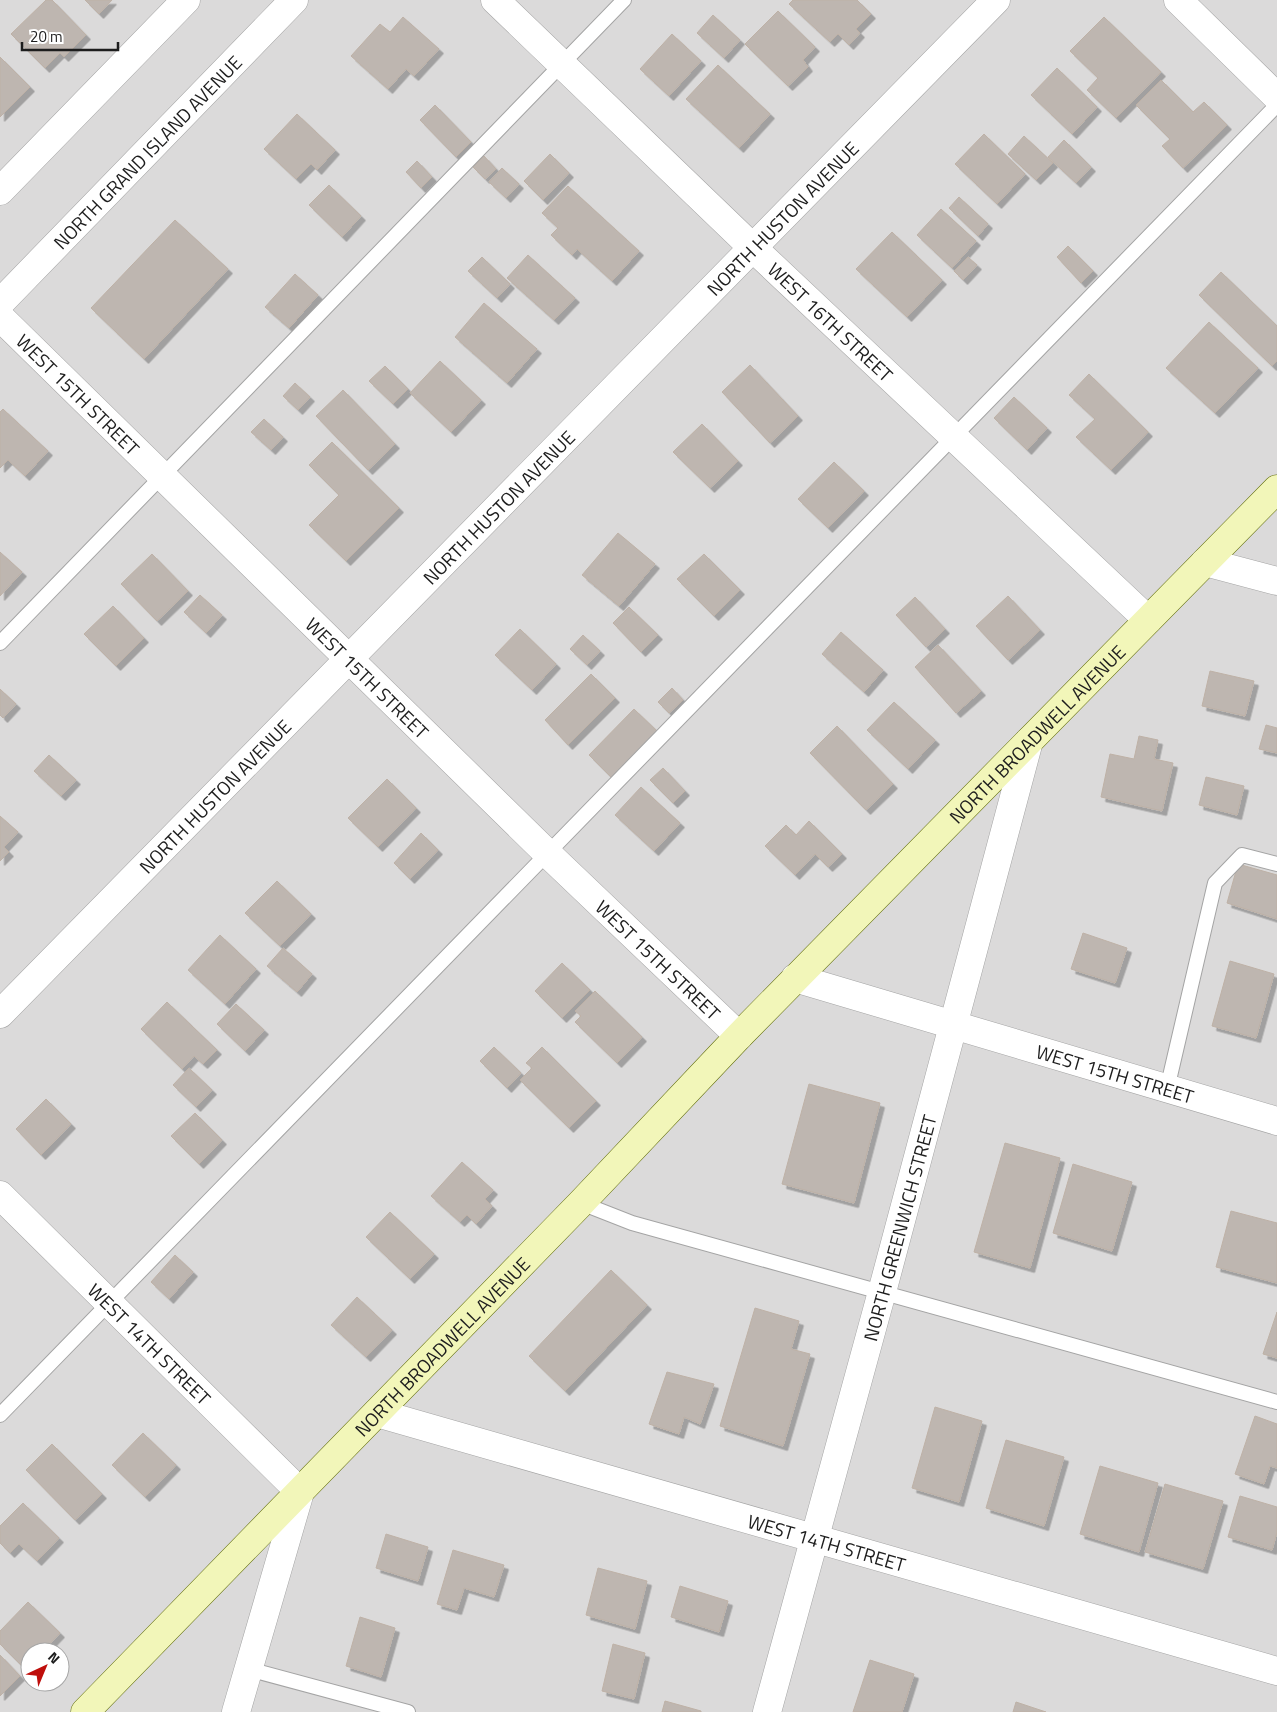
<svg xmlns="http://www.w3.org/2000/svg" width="1277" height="1712" font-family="'Titillium Web',sans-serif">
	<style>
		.residential { fill: #dbdada; fill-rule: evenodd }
		.building { fill: #beb6b0; stroke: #beb1a6; filter: url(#shadow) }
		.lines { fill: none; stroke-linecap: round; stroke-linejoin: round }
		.lane-casing { stroke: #a4a4a4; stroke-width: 16 }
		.street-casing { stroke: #a4a4a4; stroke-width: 29 }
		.secondary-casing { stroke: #616d0b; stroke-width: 29 }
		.lane { stroke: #fff; stroke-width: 14 }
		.street { stroke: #fff; stroke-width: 28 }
		.secondary { stroke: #f2f6b9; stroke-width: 28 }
		.labels { text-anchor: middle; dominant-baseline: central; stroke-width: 4; stroke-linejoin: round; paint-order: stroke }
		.street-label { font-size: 19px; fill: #1d1d1d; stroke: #fff }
	</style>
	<defs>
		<filter id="shadow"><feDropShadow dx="4.5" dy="4.5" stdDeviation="0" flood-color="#0004"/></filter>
	</defs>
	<rect width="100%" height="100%" fill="#edeae3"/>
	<path class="residential" d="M0 0H1277V1712H0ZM30 1652H60V1682H30Z"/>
	<path class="building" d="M46 0H52L86 35 64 57 60 53 45 68 11 34Z
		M85 0H112L99 14Z
		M793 0H857L871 14 856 29 860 33 849 45 838 34 830 42 789 4Z
		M778 11 815 47 803 60 808 67 788 86 745 44Z
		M713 15 740 40 724 58 697 33Z
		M403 17 439 49 414 76 406 69 388 89 351 56 380 24 390 32Z
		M1104 17 1161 72 1116 118 1087 90 1098 78 1070 51Z
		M672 34 701 61 669 96 640 69Z
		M0 57 30 87 0 117Z
		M718 65 770 114 739 148 686 99Z
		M1057 68 1097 107 1072 134 1031 95Z
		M1161 80 1193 112 1204 102 1227 125 1183 168 1162 146 1170 139 1136 105Z
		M435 105 471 142 456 157 420 120Z
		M297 114 335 150 317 170 311 164 296 179 264 149Z
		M984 134 1025 174 997 204 955 164Z
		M1024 136 1053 163 1036 180 1008 154Z
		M1064 140 1091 167 1076 183 1048 157Z
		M550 154 569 173 543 200 524 181Z
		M484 156 496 169 485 179 473 167Z
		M417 161 432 177 421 188 406 172Z
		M502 168 519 184 506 198 489 182Z
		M329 185 361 216 342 237 309 205Z
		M568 186 639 251 612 281 577 249 572 255 551 235 558 228 542 213Z
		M959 197 988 224 978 236 949 208Z
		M941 209 976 241 952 268 917 235Z
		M175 220 228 269 144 359 91 308Z
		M892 232 942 280 907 317 856 269Z
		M1068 246 1093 271 1081 283 1057 257Z
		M528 255 575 298 554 320 507 278Z
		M482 257 510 284 497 298 468 271Z
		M968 257 977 265 963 280 954 271Z
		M1221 272 1277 326V361L1272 366 1199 295Z
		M295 274 318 295 289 328 265 307Z
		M484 303 537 349 507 383 455 337Z
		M1209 322 1258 368 1215 413 1166 368Z
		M440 361 481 400 451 432 410 393Z
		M750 365 798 416 770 443 722 392Z
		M385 366 408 389 393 404 369 381Z
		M1089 374 1148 432 1111 470 1076 437 1095 419 1069 395Z
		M295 383 310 397 298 410 283 396Z
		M343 390 395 444 368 470 316 416Z
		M1014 397 1047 428 1027 450 994 418Z
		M3 409 48 451 25 476 8 460 0 468V412Z
		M264 419 283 437 271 450 251 432Z
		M702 424 738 461 710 488 673 452Z
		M332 442 399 508 346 561 309 525 339 495 309 465Z
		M834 462 864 491 828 528 798 499Z
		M618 533 655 564 619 606 582 575Z
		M0 552 22 572 0 596Z
		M152 554 188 591 157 621 121 584Z
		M704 554 740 590 714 616 677 579Z
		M200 595 222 615 206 633 184 612Z
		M1008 596 1040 630 1008 660 976 626Z
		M915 597 945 629 926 647 896 615Z
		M113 606 144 638 116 666 84 634Z
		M629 607 658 635 641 652 613 623Z
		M520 629 556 664 532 690 495 655Z
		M841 632 883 670 864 692 822 654Z
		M583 635 600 651 587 665 570 649Z
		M938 645 981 691 956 713 915 667Z
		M1210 671 1254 681 1245 716 1202 706Z
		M591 674 615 698 568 745 545 720Z
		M672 688 683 700 669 713 658 702Z
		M0 689 16 704 3 718 0 715Z
		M894 702 935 740 908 769 867 730Z
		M634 709 658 732 612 778 589 755Z
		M1266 725 1277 728V753L1259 749Z
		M837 726 893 784 866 810 810 753Z
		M1139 736 1158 740 1154 759 1173 763 1162 811 1101 797 1110 754 1134 759Z
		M49 755 76 780 61 796 34 771Z
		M663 768 685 791 673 803 650 780Z
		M1206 777 1244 786 1237 815 1199 805Z
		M387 779 416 808 378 847 348 818Z
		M641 787 680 823 654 851 615 815Z
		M0 816 18 832 4 847 9 852 0 861Z
		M809 821 842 854 828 867 815 854 795 875 765 846 786 825 796 835Z
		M421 833 438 850 410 879 394 863Z
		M1238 864 1277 875V919L1227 903Z
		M277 881 311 914 280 946 245 913Z
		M1083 933 1127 948 1115 983 1071 969Z
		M220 935 256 969 225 1004 188 970Z
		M283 948 312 974 297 992 267 966Z
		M1230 961 1274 974 1256 1038 1212 1026Z
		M562 963 590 990 562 1018 535 991Z
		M595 991 642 1037 617 1063 575 1022 581 1016 575 1011Z
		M167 1002 217 1050 203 1064 194 1056 182 1069 141 1029Z
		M236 1004 264 1030 245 1051 217 1024Z
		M494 1047 521 1073 507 1088 480 1061Z
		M542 1047 596 1101 569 1128 520 1080 532 1068 526 1063Z
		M189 1068 212 1090 196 1107 173 1085Z
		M809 1084 880 1103 854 1203 782 1184Z
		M46 1099 71 1124 41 1155 16 1129Z
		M195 1113 222 1140 199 1164 171 1136Z
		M1005 1143 1060 1158 1030 1268 974 1252Z
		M462 1162 493 1190 485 1199 492 1206 476 1224 467 1215 460 1222 431 1196Z
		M1073 1164 1132 1182 1112 1251 1053 1233Z
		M1231 1211 1277 1223V1283L1216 1267Z
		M390 1212 434 1254 410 1279 366 1237Z
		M175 1255 193 1272 169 1299 151 1282Z
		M611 1270 647 1305 565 1391 529 1356Z
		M357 1297 392 1330 366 1357 331 1325Z
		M755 1308 799 1321 791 1349 810 1354 783 1446 720 1426Z
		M1277 1312V1358L1263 1354Z
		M667 1372 714 1384 700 1424 684 1417 679 1434 649 1424Z
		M935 1407 982 1421 959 1502 912 1488Z
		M1255 1416 1277 1424V1468L1270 1466 1264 1484 1235 1474Z
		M143 1433 176 1465 145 1497 112 1465Z
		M1006 1440 1064 1457 1044 1526 986 1508Z
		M52 1444 102 1494 75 1520 26 1470Z
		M1100 1466 1158 1483 1139 1552 1080 1534Z
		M1165 1484 1223 1501 1203 1569 1145 1552Z
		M1240 1496 1277 1507V1532L1272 1550 1228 1537Z
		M23 1503 59 1538 37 1561 19 1544 10 1553 0 1543V1526Z
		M386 1534 428 1547 418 1581 376 1568Z
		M453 1550 504 1565 494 1597 464 1588 457 1610 437 1604Z
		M598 1568 647 1581 635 1629 586 1615Z
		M680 1586 728 1601 719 1632 671 1617Z
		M28 1602 60 1633 42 1652H30V1664L25 1669 0 1644V1631Z
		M360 1617 395 1628 381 1677 346 1666Z
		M613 1644 645 1653 634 1699 602 1691Z
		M0 1655 20 1676 0 1696Z
		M870 1660 914 1674 902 1712H853Z
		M665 1701 701 1711V1712H662Z
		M1016 1702 1046 1712H1013Z"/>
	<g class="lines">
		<defs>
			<path id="lane" d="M0 643 624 0
				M1167 1089 1215 883 1242 855 1277 864
				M581 1203 632 1223 1277 1402
				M0 1415 1277 105
				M248 1669 408 1712"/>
			<g id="street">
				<path id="s1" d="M495 0 753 248 1148 620"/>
				<path d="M1178 0 1277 97"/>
				<path d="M0 191 186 0"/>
				<path id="s2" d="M0 303 294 0"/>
				<path id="s3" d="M0 317 547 853 739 1036"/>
				<path d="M1205 562 1277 581"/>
				<path id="s4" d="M795 978 1277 1121"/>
				<path id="s5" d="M0 1014 996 0"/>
				<path id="s6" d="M0 1195 300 1492 236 1712"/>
				<path id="s7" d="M377 1413 1277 1671"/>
				<path id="s8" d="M767 1712 882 1292 1029 741"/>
			</g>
			<g id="secondary">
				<path id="s9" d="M85 1712 581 1203 739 1036 1277 489"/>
			</g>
		</defs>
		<use href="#lane" class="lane-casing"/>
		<use href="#street" class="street-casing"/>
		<use href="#secondary" class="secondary-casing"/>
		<use href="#lane" class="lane"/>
		<use href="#street" class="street"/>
		<use href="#secondary" class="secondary"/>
	</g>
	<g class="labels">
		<g class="street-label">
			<text stroke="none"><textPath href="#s2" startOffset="211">NORTH GRAND ISLAND AVENUE</textPath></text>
			<text stroke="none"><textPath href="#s5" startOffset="1116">NORTH HUSTON AVENUE</textPath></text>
			<text stroke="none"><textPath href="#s1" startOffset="465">WEST 16TH STREET</textPath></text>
			<text stroke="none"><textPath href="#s3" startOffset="110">WEST 15TH STREET</textPath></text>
			<text stroke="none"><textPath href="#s5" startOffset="711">NORTH HUSTON AVENUE</textPath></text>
			<text stroke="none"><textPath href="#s3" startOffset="515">WEST 15TH STREET</textPath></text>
			<text stroke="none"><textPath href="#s9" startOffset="1365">NORTH BROADWELL AVENUE</textPath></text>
			<text stroke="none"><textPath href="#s5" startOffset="306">NORTH HUSTON AVENUE</textPath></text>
			<text stroke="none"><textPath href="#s3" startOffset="920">WEST 15TH STREET</textPath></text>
			<text stroke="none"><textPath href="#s4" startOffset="334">WEST 15TH STREET</textPath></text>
			<text stroke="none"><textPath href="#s8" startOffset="502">NORTH GREENWICH STREET</textPath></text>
			<text stroke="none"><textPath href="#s6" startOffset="211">WEST 14TH STREET</textPath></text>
			<text stroke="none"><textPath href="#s9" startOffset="511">NORTH BROADWELL AVENUE</textPath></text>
			<text stroke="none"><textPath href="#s7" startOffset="468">WEST 14TH STREET</textPath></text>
		</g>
	</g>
	<g transform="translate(45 1667) rotate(44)"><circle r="24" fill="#ffffff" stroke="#a5a5a5"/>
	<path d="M0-4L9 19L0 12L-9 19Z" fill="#bf0e0b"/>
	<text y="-8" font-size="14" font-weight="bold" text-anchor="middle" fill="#1d1d1d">N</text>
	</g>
	<path d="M22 42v8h96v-8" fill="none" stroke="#1d1d1d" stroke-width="2.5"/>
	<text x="30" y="42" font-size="15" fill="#1d1d1d" stroke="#ffffff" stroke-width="4" paint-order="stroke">20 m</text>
</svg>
